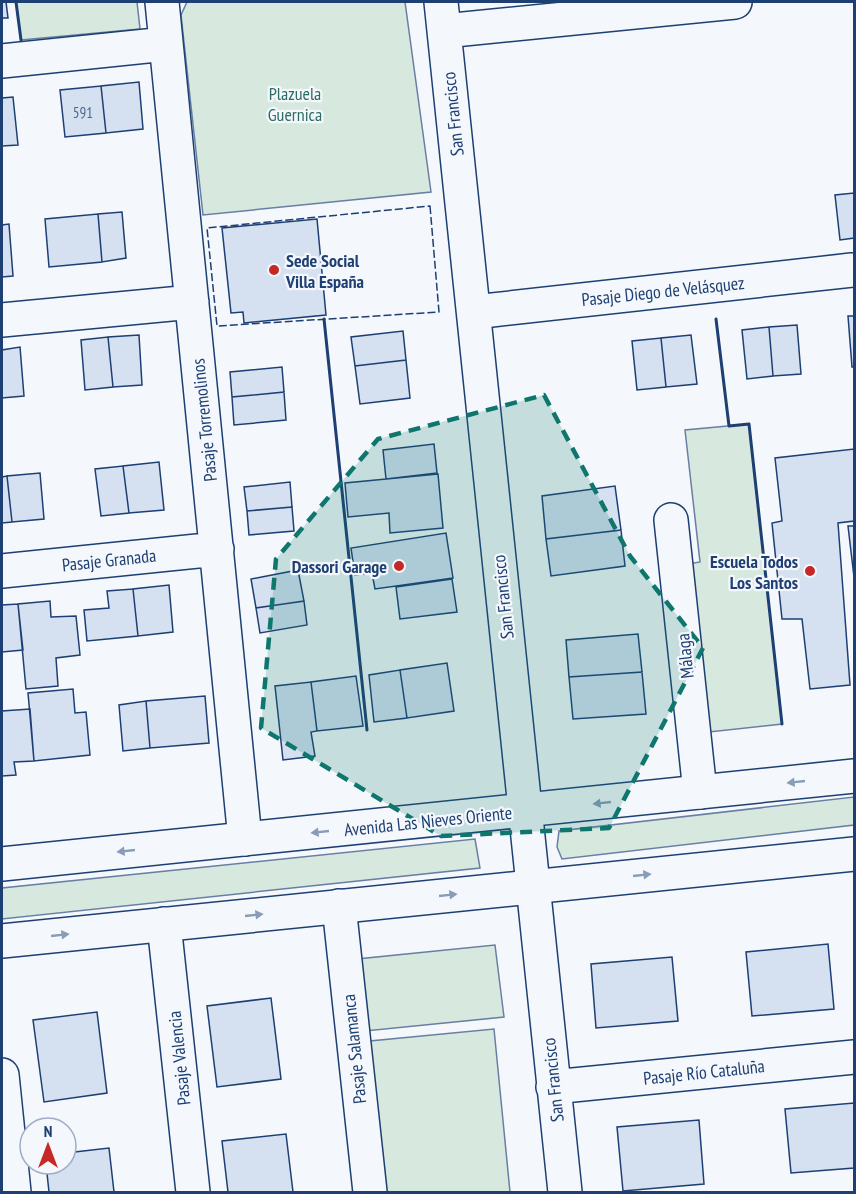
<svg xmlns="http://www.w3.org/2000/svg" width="856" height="1194" font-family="'PT Sans Narrow',sans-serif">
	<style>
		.green { fill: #d7e8df; stroke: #687fa3; stroke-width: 1.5 }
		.building { fill: #d5e0f0; stroke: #1d3f73; stroke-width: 1.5 }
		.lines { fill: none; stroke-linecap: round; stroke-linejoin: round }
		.minor-casing { stroke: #1d3f73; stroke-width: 36 }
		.tertiary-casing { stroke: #1d3f73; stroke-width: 36 }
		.minor { stroke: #f4f7fb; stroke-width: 33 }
		.tertiary { stroke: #f4f7fb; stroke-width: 33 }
		.fence { stroke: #1d3f73; stroke-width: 1.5; stroke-dasharray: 8 3; stroke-linecap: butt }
		.wall { stroke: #1d3f73; stroke-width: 3 }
		.oneway { fill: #889bb7 }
		.marked { fill: #0f766e; fill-opacity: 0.2; stroke: #0f766e; stroke-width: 4.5; stroke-dasharray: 12 8; stroke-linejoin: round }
		.poi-dot { fill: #c62828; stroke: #f4f7fb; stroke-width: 2 }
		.labels { text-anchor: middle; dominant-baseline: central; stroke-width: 4.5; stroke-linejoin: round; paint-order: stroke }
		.number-label { font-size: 15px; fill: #4b6792 }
		.park-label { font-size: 18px; fill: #2c6c60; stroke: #f4f7fb }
		.street-label { font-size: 18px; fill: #1d3f73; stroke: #f4f7fb }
		.poi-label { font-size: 18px; font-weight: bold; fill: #1d3f73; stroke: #f4f7fb; text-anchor: end }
	</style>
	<rect width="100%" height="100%" fill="#f4f7fb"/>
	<path class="green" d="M16 2H137L140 29 21 40Z
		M187 2H405L431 192 203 215 181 15Z
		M749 424 782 724 700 733 682 565 700 562 685 430Z
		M854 797V825L562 859 557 847 559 831Z
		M475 839 480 868 2 919V888Z
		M495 945 504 1017 365 1031 357 959Z
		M494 1029 510 1192H385L370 1041Z"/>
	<path class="building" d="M2 2H6L8 18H2Z
		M139 82 143 129 106 133 101 86Z
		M101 86 106 133 65 137 60 90Z
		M13 97 18 145 2 146V98Z
		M854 193V238L840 240 835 195Z
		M122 212 126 258 102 262 98 214Z
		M98 214 102 262 49 267 45 219Z
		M317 219 326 315 244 323 243 312 231 313 222 228Z
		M9 224 13 276 2 277V225Z
		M848 316H854V367H852Z
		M797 325 801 374 773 376 769 327Z
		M769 327 773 376 747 379 742 330Z
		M403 331 406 360 355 366 351 337Z
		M139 335 142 385 113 387 108 337Z
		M691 335 697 384 666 387 661 338Z
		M108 337 113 387 85 390 81 340Z
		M661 338 666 387 637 390 632 341Z
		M20 347 24 396 2 398V350Z
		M406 360 410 398 360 404 355 366Z
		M282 367 284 392 232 397 230 372Z
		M284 392 286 420 234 425 232 397Z
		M434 444 437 473 386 479 383 450Z
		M854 449V521L838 523 850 685 810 689 802 619H782L772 523 782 521 775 458Z
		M159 462 164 510 129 513 123 466Z
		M123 466 129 513 101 516 95 469Z
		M40 473 44 519 12 522 7 476Z
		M438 474 443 528 390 533 389 513 348 517 345 483Z
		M7 476 12 522 2 523V477Z
		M290 482 292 507 247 511 244 487Z
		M615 486 621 530 546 539 542 496Z
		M292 507 294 531 249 535 247 511Z
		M848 526H854V577Z
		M621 530 625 566 551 576 546 539Z
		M446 533 453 578 375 589 372 573 355 575 351 548Z
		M298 570 304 601 256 608 251 579Z
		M452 579 457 612 400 619 396 587Z
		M169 585 173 632 138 636 133 589Z
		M133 589 138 636 87 641 84 610 109 608 107 591Z
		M50 601 51 617 76 616 80 655 56 658 58 686 26 689 18 604Z
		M304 601 307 625 260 633 256 608Z
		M18 604 23 650 2 652V605Z
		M638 634 642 672 569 677 566 640Z
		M447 663 454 711 407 718 400 670Z
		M400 670 407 718 374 722 369 675Z
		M642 672 646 714 573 719 569 677Z
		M356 676 363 726 317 731 311 682Z
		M311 682 317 731 311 732 315 756 283 760 275 686Z
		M73 689 75 713 86 712 90 755 34 761 28 693Z
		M205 696 209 743 150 748 146 701Z
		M146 701 150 748 123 751 119 705Z
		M30 709 34 761 14 762 16 775 2 776V711Z
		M828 944 834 1009 752 1016 746 952Z
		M672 957 678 1021 596 1028 591 964Z
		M271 998 281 1079 217 1087 207 1006Z
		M97 1012 107 1093 44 1102 33 1020Z
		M854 1103V1168L791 1173 785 1109Z
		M699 1120 704 1184 623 1191 617 1127Z
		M286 1134 293 1192H228L222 1141Z
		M109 1148 114 1192H49L46 1164H66V1153Z"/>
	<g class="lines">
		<defs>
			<path id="minor" d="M162 2 245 839
				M441 2 565 1192
				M444 31 735 2
				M2 61 166 44
				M474 312 852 270
				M2 320 192 302
				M671 520 700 792
				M2 571 217 549
				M339 906 370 1192
				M164 924 193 1192
				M2 1075 14 1192
				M553 1087 854 1057"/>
			<path id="tertiary" d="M2 864 854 776
				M2 941 854 854"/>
		</defs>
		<use href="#minor" class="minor-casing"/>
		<use href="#tertiary" class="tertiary-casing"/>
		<use href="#minor" class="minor"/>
		<use href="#tertiary" class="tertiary"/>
		<path class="fence" d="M430 206 439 312 217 326 207 228Z"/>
		<path class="wall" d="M16 2 21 40
			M324 319 367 730
			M716 319 729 426 749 424 782 724"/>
	</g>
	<defs><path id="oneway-solid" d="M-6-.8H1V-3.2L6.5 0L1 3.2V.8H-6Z" transform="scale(1.5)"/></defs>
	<g class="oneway">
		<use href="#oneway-solid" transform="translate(796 782) rotate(174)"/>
		<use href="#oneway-solid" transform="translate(602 803) rotate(174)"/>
		<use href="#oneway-solid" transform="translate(320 832) rotate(174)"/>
		<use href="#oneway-solid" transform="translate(126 851) rotate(174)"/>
		<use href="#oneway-solid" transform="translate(642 875) rotate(-6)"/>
		<use href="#oneway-solid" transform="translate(448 895) rotate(-6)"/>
		<use href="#oneway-solid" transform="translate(254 915) rotate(-6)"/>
		<use href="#oneway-solid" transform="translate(60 935) rotate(-6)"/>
	</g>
	<path class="marked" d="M544 395 630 556 703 648 609 828 441 836 261 728 276 559 378 439Z"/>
	<g class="poi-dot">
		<circle cx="274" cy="270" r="6"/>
		<circle cx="399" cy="566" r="6"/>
		<circle cx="810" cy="571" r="6"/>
	</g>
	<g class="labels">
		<g class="number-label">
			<text x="83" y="112">591</text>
		</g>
		<g class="park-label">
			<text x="295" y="93">Plazuela<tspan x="295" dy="21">Guernica</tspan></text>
		</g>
		<g class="street-label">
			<text transform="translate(453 114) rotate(-96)">San Francisco</text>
			<text transform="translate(663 291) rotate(-6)">Pasaje Diego de Velásquez</text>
			<text transform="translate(204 420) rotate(-96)">Pasaje Torremolinos</text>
			<text transform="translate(109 560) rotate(-6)">Pasaje Granada</text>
			<text transform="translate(503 597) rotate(-96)">San Francisco</text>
			<text transform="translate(685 656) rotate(-96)">Málaga</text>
			<text transform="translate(428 821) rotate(-6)">Avenida Las Nieves Oriente</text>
			<text transform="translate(354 1049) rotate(-96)">Pasaje Salamanca</text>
			<text transform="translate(179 1058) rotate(-96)">Pasaje Valencia</text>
			<text transform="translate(704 1072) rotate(-6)">Pasaje Río Cataluña</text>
			<text transform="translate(553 1080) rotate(-96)">San Francisco</text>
		</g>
		<g class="poi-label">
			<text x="286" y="260" text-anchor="start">Sede Social<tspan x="286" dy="21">Villa España</tspan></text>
			<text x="798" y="561">Escuela Todos<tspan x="798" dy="21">Los Santos</tspan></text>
			<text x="387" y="566">Dassori Garage</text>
		</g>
	</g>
	<rect width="856" height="1194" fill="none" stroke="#1d3f73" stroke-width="6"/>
	<g transform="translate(48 1146)"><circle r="28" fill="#f4f7fb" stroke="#9eadc5" stroke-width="1.5"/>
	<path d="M0-4.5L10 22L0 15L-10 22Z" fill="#c62828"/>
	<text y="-9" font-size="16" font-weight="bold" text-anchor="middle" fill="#1d3f73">N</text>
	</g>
</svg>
